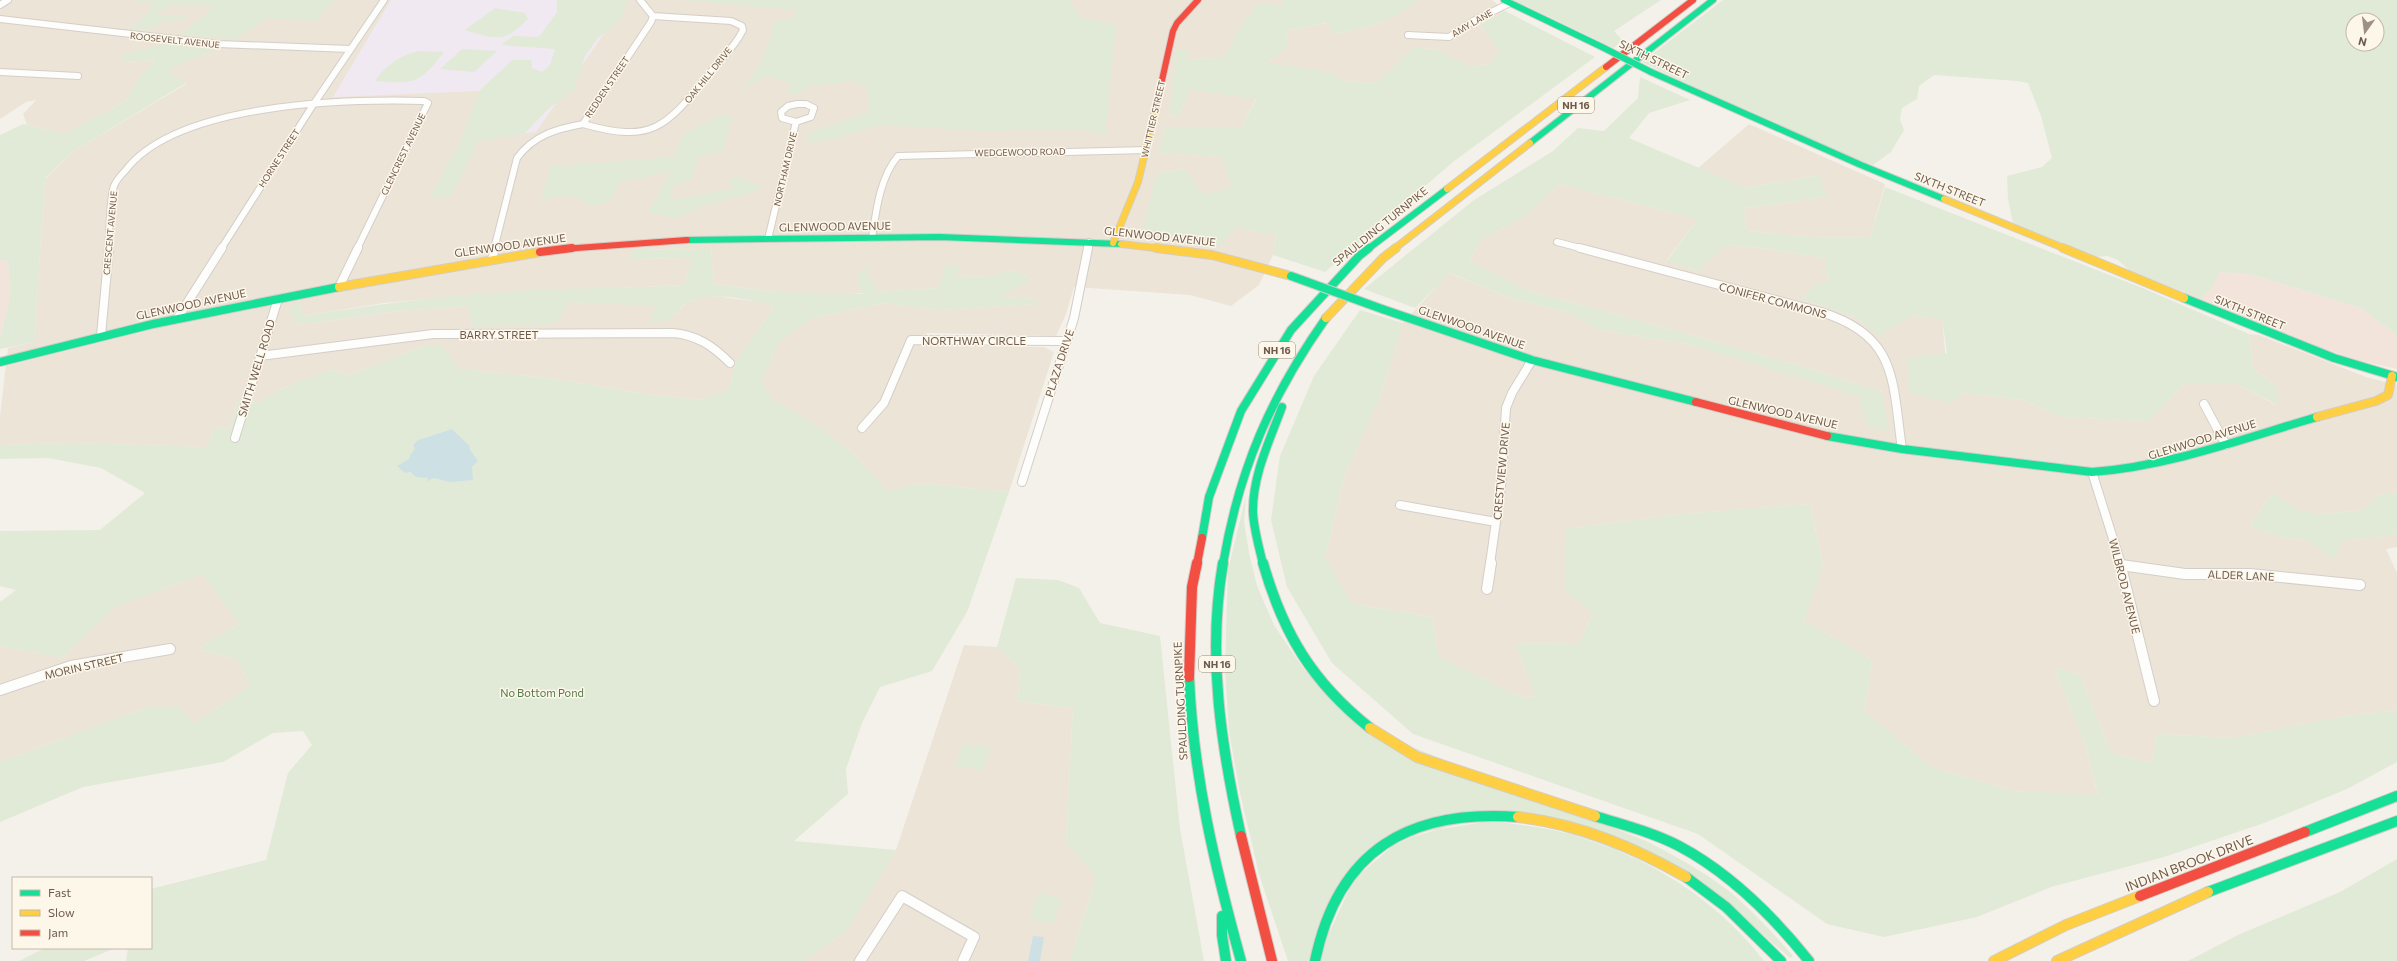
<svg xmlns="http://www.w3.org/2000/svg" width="2397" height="961" font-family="Commissioner,sans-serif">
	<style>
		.residential { fill: #ede4d8 }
		.commercial { fill: #f2e4db }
		.education { fill: #f1e9f1 }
		.green { fill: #e0ead6; fill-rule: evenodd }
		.water { fill: #cde0e4 }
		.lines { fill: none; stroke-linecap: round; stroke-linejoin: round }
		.street-far2-casing { stroke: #d3cec8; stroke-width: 8 }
		.street-far1-casing { stroke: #d3cec8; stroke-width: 10 }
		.street-casing { stroke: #d3cec8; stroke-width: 12 }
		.fast-far2-casing { stroke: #d3cdc6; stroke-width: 8 }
		.fast-far1-casing { stroke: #d3cdc6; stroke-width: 10 }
		.fast-casing { stroke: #d3cdc6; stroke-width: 12 }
		.slow-far2-casing { stroke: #d3cdc6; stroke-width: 8 }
		.slow-far1-casing { stroke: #d3cdc6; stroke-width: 10 }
		.slow-casing { stroke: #d3cdc6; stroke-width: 12 }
		.jam-far2-casing { stroke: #d3cdc6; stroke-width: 8 }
		.jam-far1-casing { stroke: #d3cdc6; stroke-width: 10 }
		.jam-casing { stroke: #d3cdc6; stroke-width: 12 }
		.street-far2 { stroke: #fdfdfc; stroke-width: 6 }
		.street-far1 { stroke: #fdfdfc; stroke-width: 8 }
		.street { stroke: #fdfdfc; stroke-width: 10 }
		.fast-far2 { stroke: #16e098; stroke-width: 6 }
		.fast-far1 { stroke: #16e098; stroke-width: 8 }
		.fast { stroke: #16e098; stroke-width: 10 }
		.slow-far2 { stroke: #ffcf43; stroke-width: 6 }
		.slow-far1 { stroke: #ffcf43; stroke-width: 8 }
		.slow { stroke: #ffcf43; stroke-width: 10 }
		.jam-far2 { stroke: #f24e42; stroke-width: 6 }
		.jam-far1 { stroke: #f24e42; stroke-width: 8 }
		.jam { stroke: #f24e42; stroke-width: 10 }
		.fast-bridge-far1-casing { stroke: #d3cdc6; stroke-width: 8; stroke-linecap: butt }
		.fast-bridge-casing { stroke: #d3cdc6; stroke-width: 10; stroke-linecap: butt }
		.fast-bridge-far1 { stroke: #16e098; stroke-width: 6 }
		.fast-bridge { stroke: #16e098; stroke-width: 8 }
		.labels { text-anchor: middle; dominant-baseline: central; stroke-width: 3; stroke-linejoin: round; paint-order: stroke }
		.far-street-label { font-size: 9px; fill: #6f5b4d; stroke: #fdf7ea }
		.shield { fill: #fdf7ea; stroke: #9a8a7c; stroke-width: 1 }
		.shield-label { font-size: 10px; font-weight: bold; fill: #6f5b4d }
		.street-label { font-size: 11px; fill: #6f5b4d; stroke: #fdf7ea }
		.park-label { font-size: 11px; fill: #547a49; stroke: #fdf7ea }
		.near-street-label { font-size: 13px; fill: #6f5b4d; stroke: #fdf7ea }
	</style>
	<rect width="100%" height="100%" fill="#f4f1ea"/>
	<path class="residential" d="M0 0H1284L1282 6 1238 30 1224 58 1185 59 1173 88 1169 116 1178 117 1190 90 1256 98 1242 127H1165L1160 153 1224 157 1232 187 1203 195 1185 169 1156 174 1237 227 1276 235 1273 255 1259 285 1231 306 1190 295 1074 287 1066 314 1056 336 927 333 921 345 1044 347 1054 352 1009 492 920 483 887 491 855 455 816 425 771 398 761 382 778 343 812 318 885 303 938 310 1038 304 1036 299 1001 297 1031 279 1013 270 992 276 957 277 939 288 833 295 779 292 714 284 711 249 633 250 629 259 692 258 684 285 470 295 384 303 303 316 298 299 297 325 399 311 468 306 472 327 567 302 640 304 655 306 651 321H666L687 303 706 295 761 302 775 307 736 361 729 390 701 400 652 395 555 379 459 369 443 346H424L349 375 330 370 281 389 261 401 238 402 229 429 215 427 207 447 70 443 0 445V416L8 348 34 342 45 179 72 152 186 84 172 75V67L217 50 124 54V62L156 60 139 78 126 101 65 134 27 125 23 114 36 100 26 102 0 119Z
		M1419 0H1492L1505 11 1480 25 1500 51 1490 64 1471 67 1439 50 1413 47 1376 83 1343 81 1330 72 1266 64 1287 47 1286 31 1327 23 1335 34 1369 27 1396 16Z
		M1749 124 1885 184 1870 238 1807 237 1747 231 1744 208 1826 197 1820 175 1746 188 1697 169Z
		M1559 184 1698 219 1667 260 1699 271 1726 245 1769 249 1825 258 1828 284H1813L1803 299 1857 318 1879 335 1911 316 1942 319 1950 403 1964 393 2023 400 2062 417 2149 421 2185 383H2236L2276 405 2277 387 2253 369 2249 334 2259 335 2366 377 2397 385V493L2379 495 2364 510 2321 514 2300 512 2273 493 2250 525 2276 536 2305 540 2334 558 2341 541 2397 535V547L2386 549 2397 573V710L2340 717 2233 738 2157 734 2152 763 2111 753 2080 675 2054 668 2085 743 2098 796 2015 791 1933 768 1864 711 1872 660 1804 621 1823 565 1810 504 1683 514 1565 529 1593 614 1579 643 1515 644 1536 696 1523 698 1438 656 1432 617 1352 604 1325 558 1345 474 1379 399 1403 323 1449 273 1510 298 1566 312 1600 330 1692 345 1859 396 1868 428 1882 392 1821 372 1687 334 1526 290 1469 261 1482 239 1525 216Z
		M203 574 239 624 198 649 236 659 251 685 195 723 148 707 0 762V646L62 658 116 606Z
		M964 645 997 647 1020 668 1018 701 1073 708 1066 842 1096 877 1070 961H804L846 932 896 850Z"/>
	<path class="commercial" d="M0 260 8 261 10 295 0 339Z
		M2220 272 2250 274 2361 308 2397 335V369L2357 360 2313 345 2201 299 2211 288Z"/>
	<path class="education" d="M391 0H627L536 132 460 141 479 91 333 97Z"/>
	<path class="green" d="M130 0H335L316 21 268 18 235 39 181 35 215 6 173 5 156 15 183 16 185 19 163 22 146 31 128 29 145 16 154 3Z
		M557 0H628L619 22 598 38 585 56 574 90 549 108 524 134 478 141 451 197 429 199 460 141 479 91 512 60H531L532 68 542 72 550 65 555 49 501 45 513 36 539 37 557 12Z
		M683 0H1069L1081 17 1116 24 1105 135 1079 129 983 131 880 125 836 138 808 143V133L869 112 867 87 855 81 811 86 797 94 785 92 793 84 766 76 741 91C759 70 769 49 773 22L794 18 795 10Z
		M1284 0H1419L1396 16 1369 27 1335 34 1326 23 1286 31 1287 47 1267 63 1330 72 1343 81 1376 83 1413 47 1439 50 1471 67 1490 64 1500 51 1480 25 1505 11 1595 57 1453 162 1325 272 1273 255 1276 235 1237 227 1221 246 1142 234 1156 174 1185 169 1203 195 1231 187 1223 157 1159 153 1165 127H1242L1256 99 1190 90 1178 117 1169 116 1176 50H1188L1186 59 1224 58 1238 30 1258 3 1281 6Z
		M1514 0H1661L1614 31 1622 40 1614 48Z
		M1723 0H2397V335L2361 308 2250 274 2220 272 2211 289 2201 299 2130 271 2118 260 2108 256 2095 257 2013 223 2008 199 2007 176 2042 167 2052 158 2041 116 2028 83 2017 81 1934 75 1919 86 1917 99 1902 108 1900 120 1904 130 1891 152 1873 165 1824 148 1642 62ZM2353 20H2377V44H2353Z
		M495 8 525 13 528 19C503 43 498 40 465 30Z
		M164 44 218 50 172 67V75L186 83 72 152 45 178 34 342 0 349V339L10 295 8 261 0 260V135L23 124 65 134 126 101 139 78 156 60 123 62 124 54Z
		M462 49 497 51 474 72 440 69Z
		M418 51 444 52C420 84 414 84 375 81 387 64 398 57 418 51Z
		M1640 77 1690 100 1649 113 1629 138 1746 188 1820 175 1826 197 1744 208 1747 231 1807 237 1870 238 1885 187 2145 289 2249 334 2253 369 2277 387V405L2236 383H2185L2149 421 2062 417 2023 400 1964 393 1950 403 1909 393 1908 358 1947 353 1942 319 1911 316 1879 336 1857 318 1802 299 1813 284H1828L1825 258 1769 249 1726 245 1699 271 1667 261 1698 219 1559 184 1525 216 1482 239 1469 261 1526 290 1687 334 1821 372 1882 392 1889 431 1868 428 1858 396 1692 345 1600 330 1566 312 1510 298 1450 273 1415 308 1364 289 1474 200 1553 151 1578 128 1604 131 1638 98Z
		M733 115 723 151 697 158 692 180 673 185 672 200 731 189 730 179 739 177 764 187 750 194 701 206 679 218 648 212 671 172 619 182 610 202 592 206 570 195 541 200 551 166 674 157 683 135 718 116Z
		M711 249 714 284 779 292 863 294 857 278 864 266 878 292 939 288 945 265H960L957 277 992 276 1013 270 1031 279 1002 297 1036 299 1038 304 938 310 885 303 812 318 778 343 761 382 771 398 816 425 855 455 887 491 920 483 1009 492 967 612 932 671 880 687 862 723 846 769 848 794 794 841 896 850 846 932 804 961H126L128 948H151V889L266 860 288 773 312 745 303 731 273 733 223 762 83 787 0 822V762L148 707H179L195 723 251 685 236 659 198 649 239 624 203 574 116 606 62 658 0 646V602L16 590 0 586V531L100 530 145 493 101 468 48 458 0 459V445L70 443 207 447 215 427 229 429 238 402 261 401 281 389 330 370 349 375 424 346H443L459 369 555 379 652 395 701 400 729 390 736 361 775 307C752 299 708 290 687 303 680 308 673 315 666 321H650L655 306 568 302 556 324 472 327 468 306 399 311 297 325 289 312 298 299 303 316C383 303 464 293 544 290 591 288 637 288 684 285L692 258 628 259 633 250ZM452 429 469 445 471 451 478 461 472 467V475L449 482 434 478 428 480V478L404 471 402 469 416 449 418 440Z
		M1360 310 1403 323 1379 399 1345 474 1325 558 1352 604 1432 617 1438 656 1523 698 1536 696 1515 644 1579 643 1593 614 1566 592 1565 529 1683 514 1810 504 1823 566 1804 621 1872 660 1864 711 1933 768 2015 791 2098 795 2085 743 2054 668 2080 675 2111 753 2152 763 2157 734 2233 738 2340 717 2397 710V762L2347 789 2264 823 2164 857 2051 887 1977 917 1884 937 1827 924 1698 834 1413 734 1332 663 1287 587 1271 520 1280 456 1314 376Z
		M2273 493 2300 511 2321 514 2364 510 2379 495 2397 493V535L2342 541 2335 559 2305 540 2276 536 2250 525Z
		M1246 496 1244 522 1249 553 1257 586 1274 625 1303 668 1360 726 1646 841C1677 857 1709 874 1735 896 1756 915 1775 935 1793 956L1790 958 1698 878 1503 811 1367 850 1308 961H1288L1259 874 1240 793 1229 731 1225 668 1228 570Z
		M1016 578 1058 580 1079 588 1100 623 1160 636 1180 829 1204 961H1070L1096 877 1066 842 1073 708 1018 701 1020 668 997 647Z
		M963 743 991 748 983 770 955 766Z
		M1490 821C1509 824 1529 825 1548 829 1631 846 1712 893 1764 961H1321L1324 944 1354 879 1394 845 1424 832Z
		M2397 859V961H2188L2238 935 2340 892Z
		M1038 893 1062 898 1054 924 1030 919Z
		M45 948H115L84 961H19Z"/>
	<path class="water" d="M452 429 469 445 471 451 478 461 472 467 473 480 449 482 434 478 427 481 428 478 416 477 410 472 405 473 397 466 409 459 410 455 415 449 413 445 418 440Z
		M1033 936 1044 937 1040 961H1028Z"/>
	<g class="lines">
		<defs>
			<path id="street-far2" d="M0 5 8 0
				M0 19 218 44 350 49
				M1408 35 1449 37 1473 21 1510 3
				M0 72 78 76
				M797 104H806L814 108 811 117 796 122 782 118 781 112 788 106Z
				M583 124C653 144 666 127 709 74 721 59 735 47 743 30L742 26 731 21 653 16
				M872 238C876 211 880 177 898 156L1147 150
				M768 239 796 122
				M1557 242 1584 249
				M108 249C110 232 109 200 114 186 116 181 121 175 125 171 176 103 344 99 424 101L428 103 357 249
				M221 249 313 105 384 0
				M494 249 517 158C534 135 556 129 583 124L651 22 653 16 640 0
				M1088 249 1089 242"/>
			<path id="street-far1" d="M1580 248 1821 312C1898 336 1892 380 1902 449
				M492 259 495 248
				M339 287 358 248
				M177 319 222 248
				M101 336 109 248
				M260 356 433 334 673 333C697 335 713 346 730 363
				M2204 404 2226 445
				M862 428 884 403 911 340 1066 341
				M235 438 278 299
				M2092 472 2121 564
				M1022 482 1074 318 1088 248
				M1400 505 1496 522
				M1490 564 1501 486 1506 408 1512 393 1532 360"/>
			<path id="street" d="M2120 563 2154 701
				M2121 565 2185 574H2250L2360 585
				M1487 589 1491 563
				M0 690 71 666 170 649
				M860 961 902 896 974 937 963 961"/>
			<path id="fast-far2" d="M1504 0 1602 47
				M1651 72 1861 165 1944 199
				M1530 143 1713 0
				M687 240 940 237 1121 244
				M1368 249 1447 189"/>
			<path id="fast-far1" d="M2184 298 2334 358 2397 377
				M1382 309 1532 360 1696 402
				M0 362 153 324 339 287
				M1827 436 1902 449 2092 472C2170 466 2242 439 2317 417
				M1202 538 1209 497 1241 411 1291 330 1359 256 1369 248
				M1223 564C1239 469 1271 396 1326 318
				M1263 564C1259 547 1254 530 1253 513 1252 476 1270 440 1282 407"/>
			<path id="fast" d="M1223 563C1207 655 1221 746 1241 836
				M1263 563C1283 633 1312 682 1370 728
				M1189 677C1193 775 1215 867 1241 961
				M1595 816C1623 825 1652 832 1679 846 1730 873 1773 916 1809 961
				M2305 832 2397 796
				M1686 877 1726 907 1781 961
				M2208 892 2397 821
				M1222 916V935L1226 961
				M1315 961C1338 850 1409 809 1518 817"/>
			<path id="slow-far2" d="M1447 189 1606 67
				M1944 199 2066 249
				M1113 243 1138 182 1156 107
				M1121 244 1164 249
				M1394 249 1530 143"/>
			<path id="slow-far1" d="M1156 248 1212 255 1291 276
				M2063 248 2184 298
				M339 287 540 252
				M1326 318 1383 258 1396 248
				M2317 417 2376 401 2388 395 2392 376"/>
			<path id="slow" d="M1370 728 1417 757 1595 816
				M1518 817C1579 824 1633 847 1686 877
				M1994 961 2066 925 2140 896
				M2057 961 2208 892"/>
			<path id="jam-far2" d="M1606 67 1693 0
				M1156 107 1173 31 1177 23 1198 0
				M563 249 687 240"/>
			<path id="jam-far1" d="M540 252 572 248
				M1696 402 1827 436
				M1197 564 1202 538"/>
			<path id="jam" d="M1189 677 1192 587 1197 563
				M1241 836 1272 961
				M2140 896 2305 832"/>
		</defs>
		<use href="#street-far2" class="street-far2-casing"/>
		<use href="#street-far1" class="street-far1-casing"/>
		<use href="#street" class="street-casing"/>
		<use href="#fast-far2" class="fast-far2-casing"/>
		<use href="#fast-far1" class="fast-far1-casing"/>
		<use href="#fast" class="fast-casing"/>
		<use href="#slow-far2" class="slow-far2-casing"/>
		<use href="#slow-far1" class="slow-far1-casing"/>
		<use href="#slow" class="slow-casing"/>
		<use href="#jam-far2" class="jam-far2-casing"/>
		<use href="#jam-far1" class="jam-far1-casing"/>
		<use href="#jam" class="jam-casing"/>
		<use href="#street-far2" class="street-far2"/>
		<use href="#street-far1" class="street-far1"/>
		<use href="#street" class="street"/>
		<use href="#fast-far2" class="fast-far2"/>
		<use href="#fast-far1" class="fast-far1"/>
		<use href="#fast" class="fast"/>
		<use href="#slow-far2" class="slow-far2"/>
		<use href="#slow-far1" class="slow-far1"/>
		<use href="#slow" class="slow"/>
		<use href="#jam-far2" class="jam-far2"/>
		<use href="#jam-far1" class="jam-far1"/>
		<use href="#jam" class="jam"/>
		<defs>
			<path id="fast-bridge-far1" d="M1602 47 1651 72"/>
			<path id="fast-bridge" d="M1291 276 1382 309"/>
		</defs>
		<use href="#fast-bridge-far1" class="fast-bridge-far1-casing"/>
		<use href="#fast-bridge" class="fast-bridge-casing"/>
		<use href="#fast-bridge-far1" class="fast-bridge-far1"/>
		<use href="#fast-bridge" class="fast-bridge"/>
	</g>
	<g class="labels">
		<g class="far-street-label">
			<text transform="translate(1472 23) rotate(-30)">AMY LANE</text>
			<text transform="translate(175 40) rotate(6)">ROOSEVELT AVENUE</text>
			<text transform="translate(708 75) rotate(-51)">OAK HILL DRIVE</text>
			<text transform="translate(607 87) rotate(-56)">REDDEN STREET</text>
			<text transform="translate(1153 119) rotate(-77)">WHITTIER STREET</text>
			<text transform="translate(1020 152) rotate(-1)">WEDGEWOOD ROAD</text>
			<text transform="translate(403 154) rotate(-64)">GLENCREST AVENUE</text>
			<text transform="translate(279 158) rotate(-57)">HORNE STREET</text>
			<text transform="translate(785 169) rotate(-77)">NORTHAM DRIVE</text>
			<text transform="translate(110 233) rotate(-85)">CRESCENT AVENUE</text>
		</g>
		<g class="shield">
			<rect x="1558" y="97" width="36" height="16" rx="3"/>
			<rect x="1259" y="342" width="36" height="16" rx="3"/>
			<rect x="1199" y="656" width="36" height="16" rx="3"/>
		</g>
		<g class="shield-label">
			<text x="1576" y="105">NH 16</text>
			<text x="1277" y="350">NH 16</text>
			<text x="1217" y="664">NH 16</text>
		</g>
		<g class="street-label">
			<text transform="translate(1654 59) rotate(26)">SIXTH STREET</text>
			<text transform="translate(1950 189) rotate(22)">SIXTH STREET</text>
			<text transform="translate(835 226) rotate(-1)">GLENWOOD AVENUE</text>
			<text transform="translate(1380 226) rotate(-39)">SPAULDING TURNPIKE</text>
			<text transform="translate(1160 236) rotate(6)">GLENWOOD AVENUE</text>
			<text transform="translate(510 245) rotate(-8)">GLENWOOD AVENUE</text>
			<text transform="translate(1773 300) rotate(15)">CONIFER COMMONS</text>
			<text transform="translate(191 304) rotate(-12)">GLENWOOD AVENUE</text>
			<text transform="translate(2250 312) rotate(22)">SIXTH STREET</text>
			<text transform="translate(1472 327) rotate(19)">GLENWOOD AVENUE</text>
			<text x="499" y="334">BARRY STREET</text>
			<text x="974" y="340">NORTHWAY CIRCLE</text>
			<text transform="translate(1059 363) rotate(-72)">PLAZA DRIVE</text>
			<text transform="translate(256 368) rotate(-73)">SMITH WELL ROAD</text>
			<text transform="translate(1783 412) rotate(13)">GLENWOOD AVENUE</text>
			<text transform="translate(2202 439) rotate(-17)">GLENWOOD AVENUE</text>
			<text transform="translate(1501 471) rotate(-85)">CRESTVIEW DRIVE</text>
			<text transform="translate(2241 575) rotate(2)">ALDER LANE</text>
			<text transform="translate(2125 586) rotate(76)">WILBROD AVENUE</text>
			<text transform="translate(84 666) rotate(-13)">MORIN STREET</text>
			<text transform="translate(1180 701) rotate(-93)">SPAULDING TURNPIKE</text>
		</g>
		<g class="park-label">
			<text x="542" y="692">No Bottom Pond</text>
		</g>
		<g class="near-street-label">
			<text transform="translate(2189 863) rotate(-21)">INDIAN BROOK DRIVE</text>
		</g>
	</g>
	<rect x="12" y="877" width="140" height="72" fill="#fdf7ea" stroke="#c4b9ab"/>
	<rect x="20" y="890" width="20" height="6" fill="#16e098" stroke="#c4b9ab"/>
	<text x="48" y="897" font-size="12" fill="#6f5b4d">Fast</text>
	<rect x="20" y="910" width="20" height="6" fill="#ffcf43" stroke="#c4b9ab"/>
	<text x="48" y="917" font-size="12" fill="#6f5b4d">Slow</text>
	<rect x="20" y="930" width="20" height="6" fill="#f24e42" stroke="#c4b9ab"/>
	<text x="48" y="937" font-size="12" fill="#6f5b4d">Jam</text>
	<g transform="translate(2365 32) rotate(194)"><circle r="19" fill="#fdf7ea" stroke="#c4b9ab"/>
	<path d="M0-3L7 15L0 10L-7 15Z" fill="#9e9084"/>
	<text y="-6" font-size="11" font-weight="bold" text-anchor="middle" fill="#6f5b4d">N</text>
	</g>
</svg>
